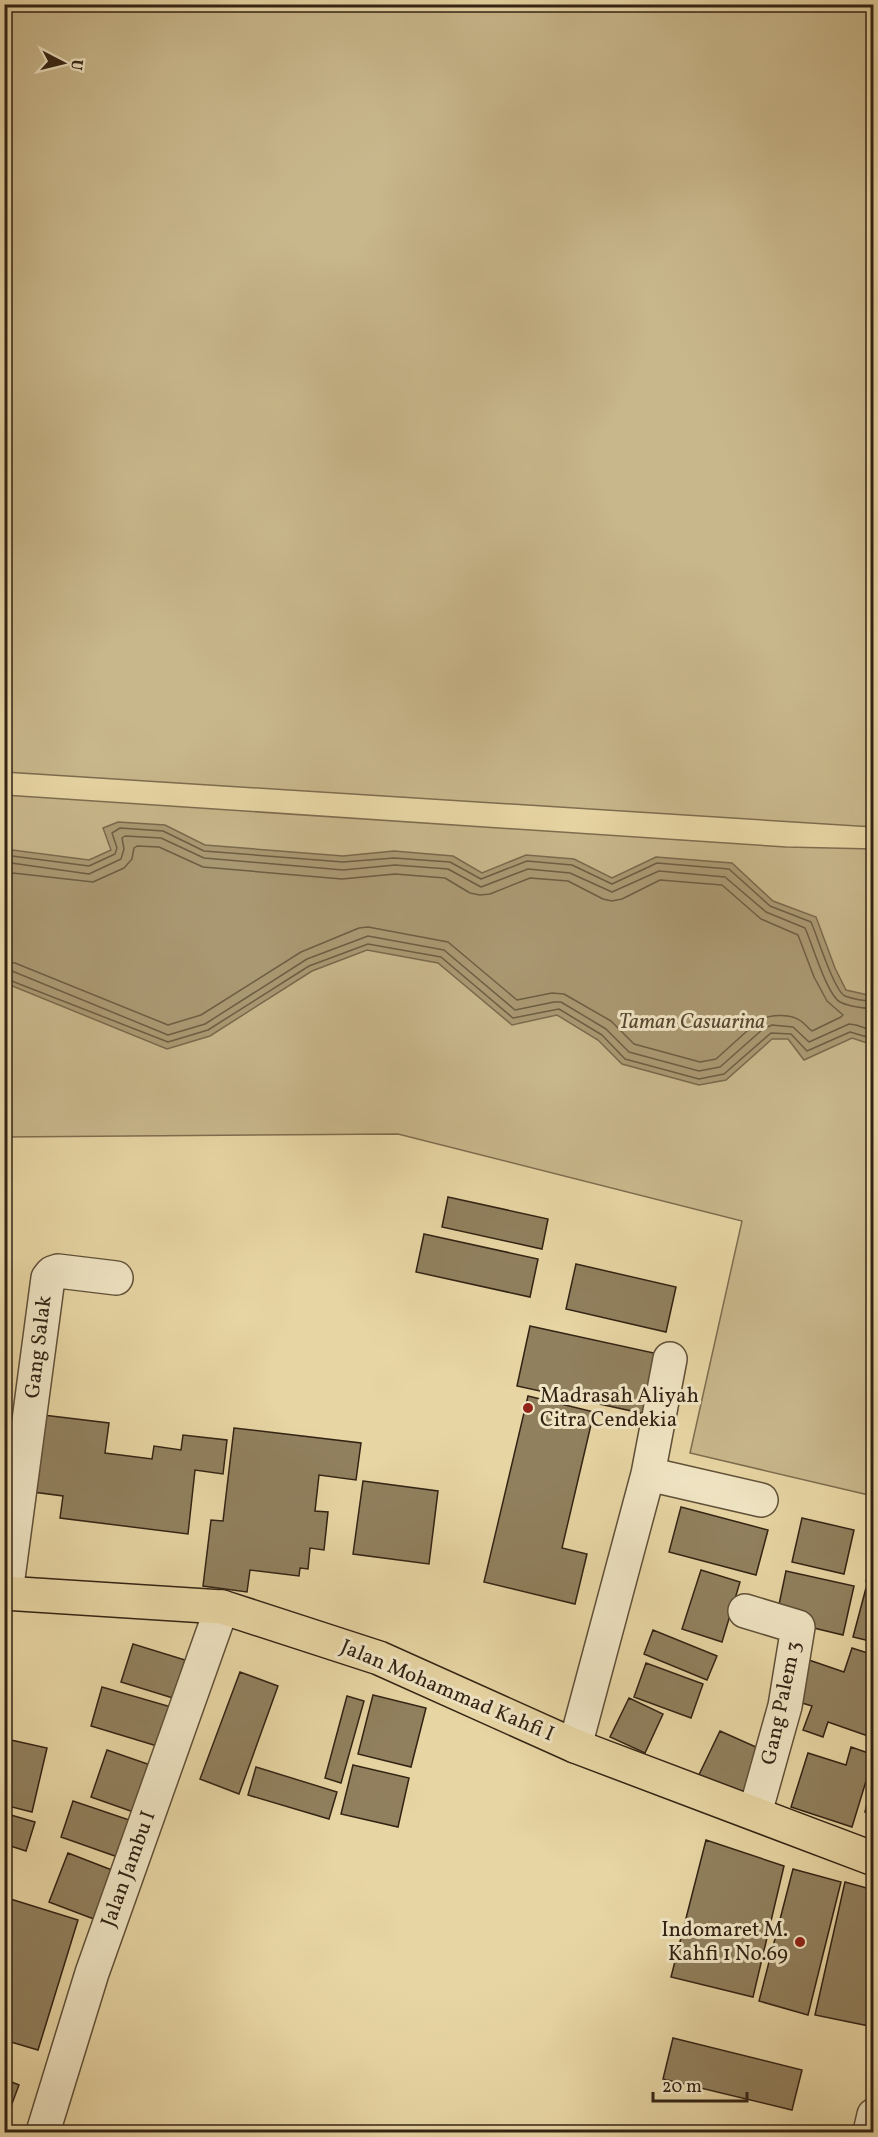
<svg xmlns="http://www.w3.org/2000/svg" width="878" height="2137" font-family="Vollkorn,serif">
	<style>
		.green { fill: #c8b78b; stroke: #7e6d50; stroke-width: 1.5 }
		.water { fill: #aa9872; stroke: #7a694c; stroke-width: 1.5 }
		.lines { fill: none; stroke-linecap: round; stroke-linejoin: round }
		.shore { stroke: #6e5e43; stroke-width: 1.5 }
		.building { fill: #91805e; stroke: #332314; stroke-width: 1.5 }
		.minor-casing { stroke: #605038; stroke-width: 36 }
		.major-casing { stroke: #332314; stroke-width: 36 }
		.minor { stroke: #efe4c3; stroke-width: 33 }
		.major { stroke: #e7d5a3; stroke-width: 33 }
		.poi-dot { fill: #8f2418; stroke: #efe4c3; stroke-width: 2 }
		.labels { text-anchor: middle; dominant-baseline: central; stroke-width: 6; stroke-linejoin: round; paint-order: stroke }
		.park-label { font-size: 21px; font-style: italic; fill: #584832; stroke: #efe4c3 }
		.street-label { font-size: 21px; fill: #332314; stroke: #efe4c3 }
		.poi-label { font-size: 21px; fill: #332314; stroke: #efe4c3; text-anchor: start }
	</style>
	<rect width="100%" height="100%" fill="#e7d5a3"/>
	<filter id="stains"><feTurbulence type="fractalNoise" baseFrequency=".00333" numOctaves="4"/><feColorMatrix values="0 0 0 0 .2 0 0 0 0 .09 0 0 0 0 .02 0 0 0 .5 -.17"/></filter>
	<radialGradient id="worn" r=".72"><stop offset=".6" stop-color="#630" stop-opacity="0"/><stop offset="1" stop-color="#630" stop-opacity=".3"/></radialGradient>
	<path class="green" d="M4 5H873V827L5 772Z
		M4 795 786 847 873 849V1496L690 1453 742 1221 398 1134 5 1137Z"/>
	<path class="water" d="M118 822 165 825 205 845 343 856 394 851 453 856 482 873 526 855 574 859 612 878 656 857 732 863 773 901 816 917 835 968 846 990 873 996V1045L852 1038 804 1060 788 1039H772L726 1080 699 1085 622 1064 598 1040 557 1015 512 1025 438 963 367 950 312 971 210 1036 167 1049 5 983V849L89 860 111 850 103 828Z"/>
	<g class="lines">
		<path class="shore" d="M4 855 89 866 115 854 117 848 112 833 120 828 163 831 204 851 343 862 394 858 450 862 481 879 527 861 572 865 612 884 657 863 729 869 770 906 811 922C817 935 834 991 845 996 853 999 865 1001 874 1001
			M4 862 89 874 121 859 124 849 122 838 125 836 161 838 204 858 343 870 395 865 448 869 481 887 528 869 570 873 612 892 659 871 725 877 766 912 805 928C812 943 827 995 840 1002 849 1007 864 1008 874 1009
			M4 872 93 882 124 868 132 859 134 848 137 846 159 847 203 867 342 879 395 874 445 878 470 893 480 895 490 894 530 878 568 881 603 899 612 901 622 899 660 880 722 885 761 919 798 935 814 977 827 1001 843 1015 841 1017 812 1031C808 1028 805 1024 801 1021 789 1013 768 1014 757 1022L716 1059 700 1062 634 1044 611 1021 564 994 552 993 517 1000 448 942 368 927 359 928 301 952 201 1015 168 1025 15 963 4 961
			M4 970 12 971 168 1035 205 1024 307 959 368 936 444 950 515 1010 554 1002H561L606 1029 629 1052 699 1071 720 1067 763 1029 772 1025 793 1027 809 1042 849 1024 856 1025 874 1031
			M4 978 168 1042 208 1030 309 966 368 944 441 957 513 1018 559 1009 602 1035 625 1059 699 1079 724 1074 771 1033 791 1034 807 1051 850 1032 874 1039"/>
	</g>
	<path class="building" d="M448 1197 548 1219 542 1249 442 1227Z
		M424 1234 538 1259 530 1297 416 1272Z
		M576 1264 676 1287 666 1332 566 1309Z
		M530 1326 663 1355 650 1415 517 1386Z
		M528 1396 594 1412 562 1548 587 1554 575 1604 484 1582Z
		M43 1415 109 1423 105 1453 152 1459 154 1446 181 1450 183 1435 227 1440 223 1474 195 1470 188 1534 60 1518 63 1496 33 1492Z
		M234 1428 361 1443 356 1480 319 1475 315 1511 328 1512 324 1550 310 1548 308 1569 300 1568 299 1576 250 1570 247 1592 203 1586 211 1520 223 1521Z
		M363 1481 438 1491 429 1564 353 1554Z
		M681 1507 768 1530 756 1575 669 1552Z
		M802 1518 854 1530 844 1574 792 1562Z
		M874 1556V1583L866 1581Z
		M701 1570 740 1582 722 1642 682 1629Z
		M786 1571 854 1586 843 1635 776 1619Z
		M866 1588 874 1590V1642L853 1637Z
		M653 1630 717 1656 707 1680 644 1654Z
		M133 1644 185 1660 173 1698 121 1682Z
		M852 1648 874 1655V1721L868 1736 828 1722 823 1737 803 1730 812 1706 792 1700 806 1659 844 1672Z
		M646 1663 703 1684 691 1718 634 1697Z
		M240 1672 278 1686 239 1794 200 1779Z
		M102 1687 178 1709 167 1749 91 1726Z
		M373 1695 426 1708 411 1767 358 1754Z
		M347 1696 364 1701 341 1783 325 1778Z
		M629 1698 663 1714 645 1753 610 1737Z
		M720 1731 767 1752 744 1801 697 1779Z
		M11 1740 47 1748 32 1812 4 1805V1768Z
		M851 1747 874 1755 852 1827 791 1807 808 1753 846 1765Z
		M107 1750 159 1768 142 1815 91 1797Z
		M353 1765 409 1778 398 1827 341 1814Z
		M256 1767 337 1792 329 1819 248 1795Z
		M874 1771V1813L865 1812Z
		M73 1801 141 1824 129 1861 61 1837Z
		M4 1813 35 1822 26 1851 4 1844Z
		M706 1840 784 1866 753 1997 671 1977Z
		M68 1853 117 1872 99 1921 49 1902Z
		M793 1869 841 1882 808 2015 759 2001Z
		M845 1882 874 1890V2027L815 2015Z
		M4 1897 78 1920 38 2050 4 2040Z
		M673 2038 802 2070 792 2110 663 2079Z
		M4 2079 19 2085 4 2125Z"/>
	<g class="lines">
		<defs>
			<path id="minor" d="M648 1474 670 1359
				M6 1593 48 1278 52 1273 58 1271 116 1278
				M745 1611 798 1627 785 1706 755 1813
				M575 1746 648 1474 761 1500
				M43 2132 92 1973 222 1607
				M870 2132 874 2115"/>
			<path id="major" d="M4 1593 222 1607 379 1658 575 1746 874 1859"/>
		</defs>
		<use href="#minor" class="minor-casing"/>
		<use href="#major" class="major-casing"/>
		<use href="#minor" class="minor"/>
		<use href="#major" class="major"/>
	</g>
	<g class="poi-dot">
		<circle cx="528" cy="1408" r="6"/>
		<circle cx="800" cy="1942" r="6"/>
	</g>
	<g class="labels">
		<g class="park-label">
			<text x="692" y="1022">Taman Casuarina</text>
		</g>
		<g class="street-label">
			<text transform="translate(39 1347) rotate(-83)">Gang Salak</text>
			<text transform="translate(447 1691) rotate(23)">Jalan Mohammad Kahfi I</text>
			<text transform="translate(782 1703) rotate(-78)">Gang Palem 3</text>
			<text transform="translate(129 1869) rotate(-70)">Jalan Jambu I</text>
		</g>
		<g class="poi-label">
			<text x="540" y="1396">Madrasah Aliyah<tspan x="540" dy="24">Citra Cendekia</tspan></text>
			<text x="788" y="1930" text-anchor="end">Indomaret M.<tspan x="788" dy="24">Kahfi 1 No.69</tspan></text>
		</g>
	</g>
	<rect width="878" height="2137" fill="none" stroke="#e7d5a3" stroke-width="24"/>
	<rect x="6" y="6" width="866" height="2125" fill="none" stroke="#332314" stroke-width="3"/>
	<rect x="12" y="12" width="854" height="2113" fill="none" stroke="#332314" stroke-width="1.5"/>
	<g transform="translate(63 63) rotate(97)" stroke="#efe4c3" stroke-width="4.5" paint-order="stroke">
	<path d="M0-4.5L10 22L0 15L-10 22Z" fill="#332314"/>
	<text y="-9" font-size="16" font-weight="bold" text-anchor="middle" fill="#332314">U</text>
	</g>
	<path d="M653 2092v9h94v-9" fill="none" stroke="#332314" stroke-width="3"/>
	<text x="662" y="2092" font-size="18" fill="#332314" stroke="#efe4c3" stroke-width="4.5" paint-order="stroke">20 m</text>
	<rect width="100%" height="100%" filter="url(#stains)"/>
	<rect width="100%" height="100%" fill="url(#worn)"/>
</svg>
